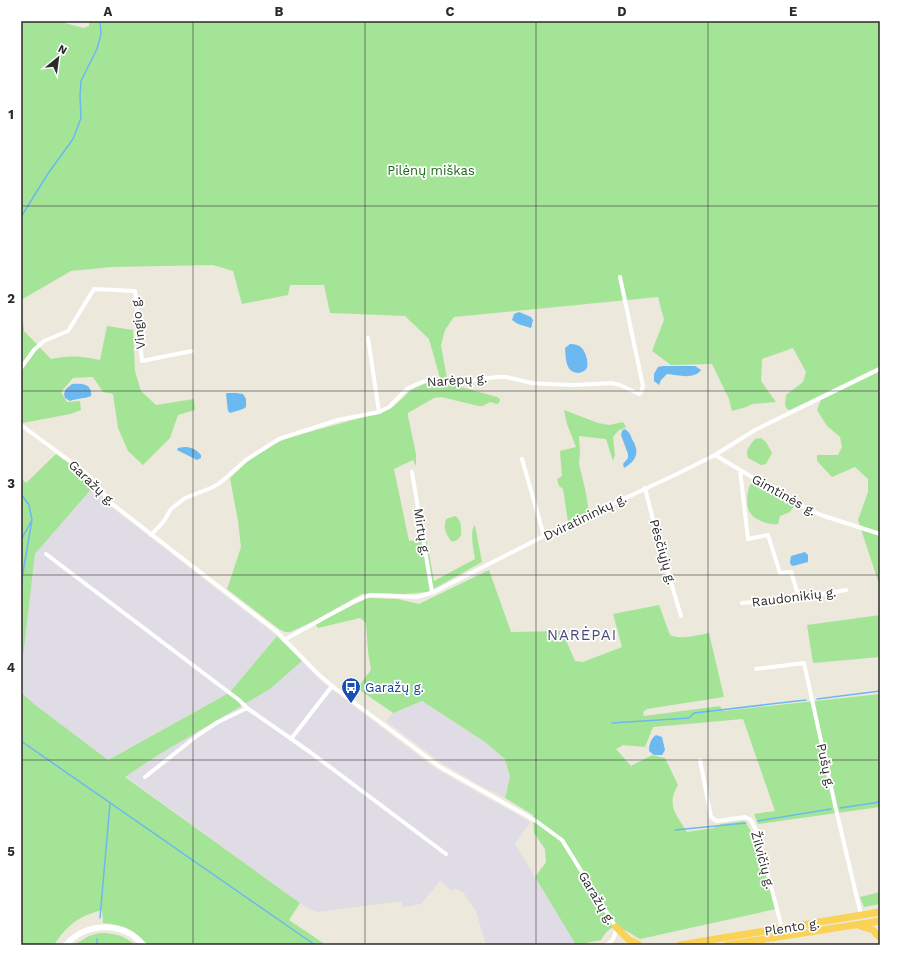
<svg xmlns="http://www.w3.org/2000/svg" width="901" height="966" font-family="'Work Sans',sans-serif">
	<style>
		.industrial { fill: #e0dce5 }
		.green { fill: #a4e497 }
		.water { fill: #6cb8f1 }
		.lines { fill: none; stroke-linecap: round; stroke-linejoin: round }
		.stream { stroke: #6cb8f1; stroke-width: 1.5 }
		.minor { stroke: #fff; stroke-width: 4 }
		.secondary { stroke: #fff; stroke-width: 6 }
		.trunk { stroke: #fad256; stroke-width: 7 }
		.grid { fill: none; stroke: #2a2a2a; stroke-width: 1; stroke-opacity: 0.55 }
		.labels { text-anchor: middle; dominant-baseline: central; stroke-width: 3.5; stroke-linejoin: round; paint-order: stroke }
		.park-label { font-size: 13px; fill: #1c6918; stroke: #fff }
		.street-label { font-size: 13px; fill: #2a2a2a; stroke: #fff }
		.transit-label { font-size: 13px; fill: #164399; stroke: #fff; text-anchor: start }
		.quarter-label { font-size: 15px; letter-spacing: 1px; fill: #494a7c; stroke: #fff }
		.neatline { fill: none; stroke: #2a2a2a; stroke-width: 1.5 }
		.grid-label { font-size: 13px; text-anchor: middle; font-weight: bold; fill: #2a2a2a }
	</style>
	<rect width="100%" height="100%" fill="#ece8dc"/>
	<path class="industrial" d="M94 486 109 505 277 636 229 693 107 760 34 704 21 692V674L35 554Z
		M302 661 321 681 436 769 530 822 515 844 576 945H486L476 911 463 892 454 888 452 891 440 881 421 904 403 907 402 901 319 912 310 910 125 776 186 738 270 689Z
		M422 701 485 742 505 759 510 777 505 798 479 785 439 761 386 721 393 713Z"/>
	<path class="green" d="M21 21H57L84 28 89 26V21H880V366L790 410 787 409 785 405 786 395 803 382 806 372 793 348 762 359 761 381 776 402 752 404 746 407 732 411 729 399 712 364 671 365 652 351 664 320 658 297 454 317 445 330 441 345 447 379 440 378 429 339 405 316 330 313 324 285H290L288 295 242 304 233 271 213 265 112 267 71 271 21 300 24 331 51 359C71 355 81 356 100 360L107 326 133 330 135 371 141 391 156 405 194 399 195 410 178 415 170 438 143 465 128 451 118 428 113 394 103 392 93 377 73 378 61 392 67 402 80 401 81 410 70 414 23 423 21 422Z
		M880 369V587L858 520 868 492V479L855 467 832 477 817 461V455H838L842 447 840 437 827 426 817 410 822 397Z
		M438 382 457 386 497 397 500 399 499 403 497 404 490 402 483 406H479L441 397 434 398 408 413V416L416 454V466L413 460 394 469 409 541 420 540 426 537 434 581 475 559C474 551 469 531 475 525L482 562 428 592 404 594 376 593 362 594 312 622 290 632H285L279 629 227 589 241 547 238 521 230 478 248 461 270 446 287 438 364 417 379 414 393 407 411 390 424 384Z
		M564 410 598 423 609 425 623 422 626 427 618 431 613 437 615 455 613 461 606 439 579 436 580 453 579 464 586 493 589 512 568 522 563 489 559 486 557 479 562 476 560 451 576 447 567 424Z
		M761 438 766 442 772 453 766 464 761 465 748 458C745 450 750 445 755 439Z
		M56 454 83 474 94 486 35 554 21 674V478L26 483Z
		M755 481 787 499 794 506 790 512 780 516 778 524C769 525 753 520 749 511 746 505 747 491 750 485 752 483 754 482 755 481Z
		M455 516C462 520 461 527 461 535 459 539 456 542 451 541 446 534 443 528 446 519Z
		M489 570 511 632 562 631 575 661 583 662 622 647 613 614 659 605 670 635C681 640 698 635 709 633L724 697 647 709 643 712 644 716 720 706 723 711 880 694V807L758 824 754 814 775 811 743 719 653 727 645 747 623 745 616 749 631 766 652 755 665 758 678 785C666 806 676 814 687 832L713 828 721 824 744 821C760 839 769 885 776 909L640 939C622 929 614 918 601 940L576 945 535 877 546 862 545 849 534 833 533 815 505 798 510 777 505 759 485 742 422 701 393 713 357 688 371 670 368 652 366 623 360 618 318 628 315 624 367 598 398 599 419 604Z
		M880 615V657L813 663 807 625Z
		M277 636 302 661 270 689 158 755 125 777 300 903 289 920 326 945H148C134 929 123 925 103 923L102 910C79 916 67 925 54 945H21V692L34 704 108 760 229 693Z
		M880 892V904L864 907 860 897Z
		M99 933C113 933 124 935 135 945H74L89 936Z"/>
	<path class="water" d="M519 312 531 317 533 320 531 328 518 324 512 320 514 314Z
		M570 344C581 344 584 349 587 359 587 362 588 365 587 368 585 371 582 372 579 373 565 373 566 358 565 348Z
		M663 366H695L701 370C694 380 678 375 667 374L661 380 659 385 654 381V374L658 367Z
		M72 384C82 383 93 384 91 396 84 399 77 398 70 401L65 398 64 394 66 389Z
		M227 393H236L243 394 246 399V407L243 409 230 413 228 411 226 394Z
		M624 429C629 431 630 434 632 439 640 452 637 460 624 468L623 464 628 458V454L621 435 622 431Z
		M184 447C191 447 196 449 201 455V458L197 460 177 450 178 448Z
		M805 552 808 555V562L793 566 791 565 790 562 791 556Z
		M656 735 662 737 665 750 662 755H654L649 751C649 745 651 738 656 735Z"/>
	<g class="lines">
		<path class="stream" d="M21 217 47 175 73 139 81 118 80 96 81 81 97 49 101 34 100 21
			M21 494 29 505 32 520 21 540
			M21 584 32 520
			M817 699 880 691
			M612 723 689 718 694 713 806 700
			M21 741 315 945
			M840 808 880 802
			M758 821 831 809
			M675 830 746 823
			M100 918 110 803
			M97 945V939"/>
		<path class="minor" d="M368 338 379 412
			M21 368 34 350 44 341 68 331 94 289 135 291 142 361 192 351
			M21 425 82 470 91 478 111 503 276 631 318 674 332 686 440 767 536 821 562 840 616 927C616 935 613 941 607 945
			M715 455 797 504 821 515 880 534
			M522 459 544 536
			M740 470 748 539 768 535 780 573 791 572 799 598
			M412 472 432 592
			M645 488 656 532 681 616
			M151 535 164 521 171 509 185 498 211 488 220 483 246 460 279 439 338 420 379 412 389 407 407 389 415 385 425 381H466L497 377H506L532 383 547 384 574 385 612 383 620 385 639 394 641 392 643 386 620 277
			M46 554 239 700 247 708 310 752 446 854
			M742 603 799 598 846 590
			M284 640 353 602 370 595 417 597 434 592 544 536 677 474 715 455 755 430 880 369
			M756 669 804 663 835 805 861 915
			M291 739 332 686
			M700 760 711 817 717 821 745 817 751 820 756 830 782 928
			M145 777 198 735 218 722 247 708"/>
		<path class="secondary" d="M66 945C86 922 123 921 143 945"/>
		<path class="trunk" d="M860 926 873 930 880 938
			M616 927 629 940 639 945
			M680 945 880 912
			M727 945 880 921"/>
	</g>
	<path class="grid" d="M193 21V945M365 21V945M536 21V945M708 21V945M21 206H880M21 391H880M21 575H880M21 760H880"/>
	<defs>
		<symbol id="bus-pin" viewBox="-11 -11 22 30"><path d="M0 17L-7.5 6A9.5 9.5 0 1 1 7.5 6Z" fill="#1a4fb4" stroke="#fff"/><path d="M-5-6H5V4H4V6H2V4H-2V6H-4V4H-5ZM-3.5-4V0h7V-4ZM-3.5 1.2v1.5H-2V1.2ZM2 1.2v1.5H3.5V1.2Z" fill="#fff"/></symbol>
	</defs>
	<g fill-rule="evenodd">
		<use href="#bus-pin" x="340" y="676" width="22" height="30"/>
	</g>
	<g class="labels">
		<g class="park-label">
			<text x="431" y="170">Pilėnų miškas</text>
		</g>
		<g class="street-label">
			<text transform="translate(138 323) rotate(-96)">Vingio g.</text>
			<text transform="translate(457 380) rotate(-4)">Narėpų g.</text>
			<text transform="translate(92 483) rotate(44)">Garažų g.</text>
			<text transform="translate(784 495) rotate(29)">Gimtinės g.</text>
			<text transform="translate(585 517) rotate(-26)">Dviratininkų g.</text>
			<text transform="translate(422 532) rotate(81)">Mirtų g.</text>
			<text transform="translate(663 552) rotate(74)">Pėsčiųjų g.</text>
			<text transform="translate(794 597) rotate(-7)">Raudonikių g.</text>
			<text transform="translate(826 766) rotate(78)">Pušų g.</text>
			<text transform="translate(763 860) rotate(75)">Žilvičių g.</text>
			<text transform="translate(597 898) rotate(59)">Garažų g.</text>
			<text transform="translate(792 927) rotate(-9)">Plento g.</text>
		</g>
		<g class="transit-label">
			<text x="365" y="687">Garažų g.</text>
		</g>
		<g class="quarter-label">
			<text x="582" y="635">NARĖPAI</text>
		</g>
	</g>
	<rect width="901" height="966" fill="none" stroke="#ffffff" stroke-width="44"/>
	<g transform="translate(58 58) rotate(29)" stroke="#ffffff" stroke-width="3" paint-order="stroke">
	<path d="M0-3L7 15L0 10L-7 15Z" fill="#2a2a2a"/>
	<text y="-6" font-size="11" font-weight="bold" text-anchor="middle" fill="#2a2a2a">N</text>
	</g>
	<rect x="22" y="22" width="857" height="922" class="neatline"/>
	<g class="grid-label">
		<text x="108" y="16">A</text>
		<text x="279" y="16">B</text>
		<text x="450" y="16">C</text>
		<text x="622" y="16">D</text>
		<text x="793" y="16">E</text>
		<text x="11" y="119">1</text>
		<text x="11" y="303">2</text>
		<text x="11" y="488">3</text>
		<text x="11" y="672">4</text>
		<text x="11" y="856">5</text>
	</g>
</svg>
